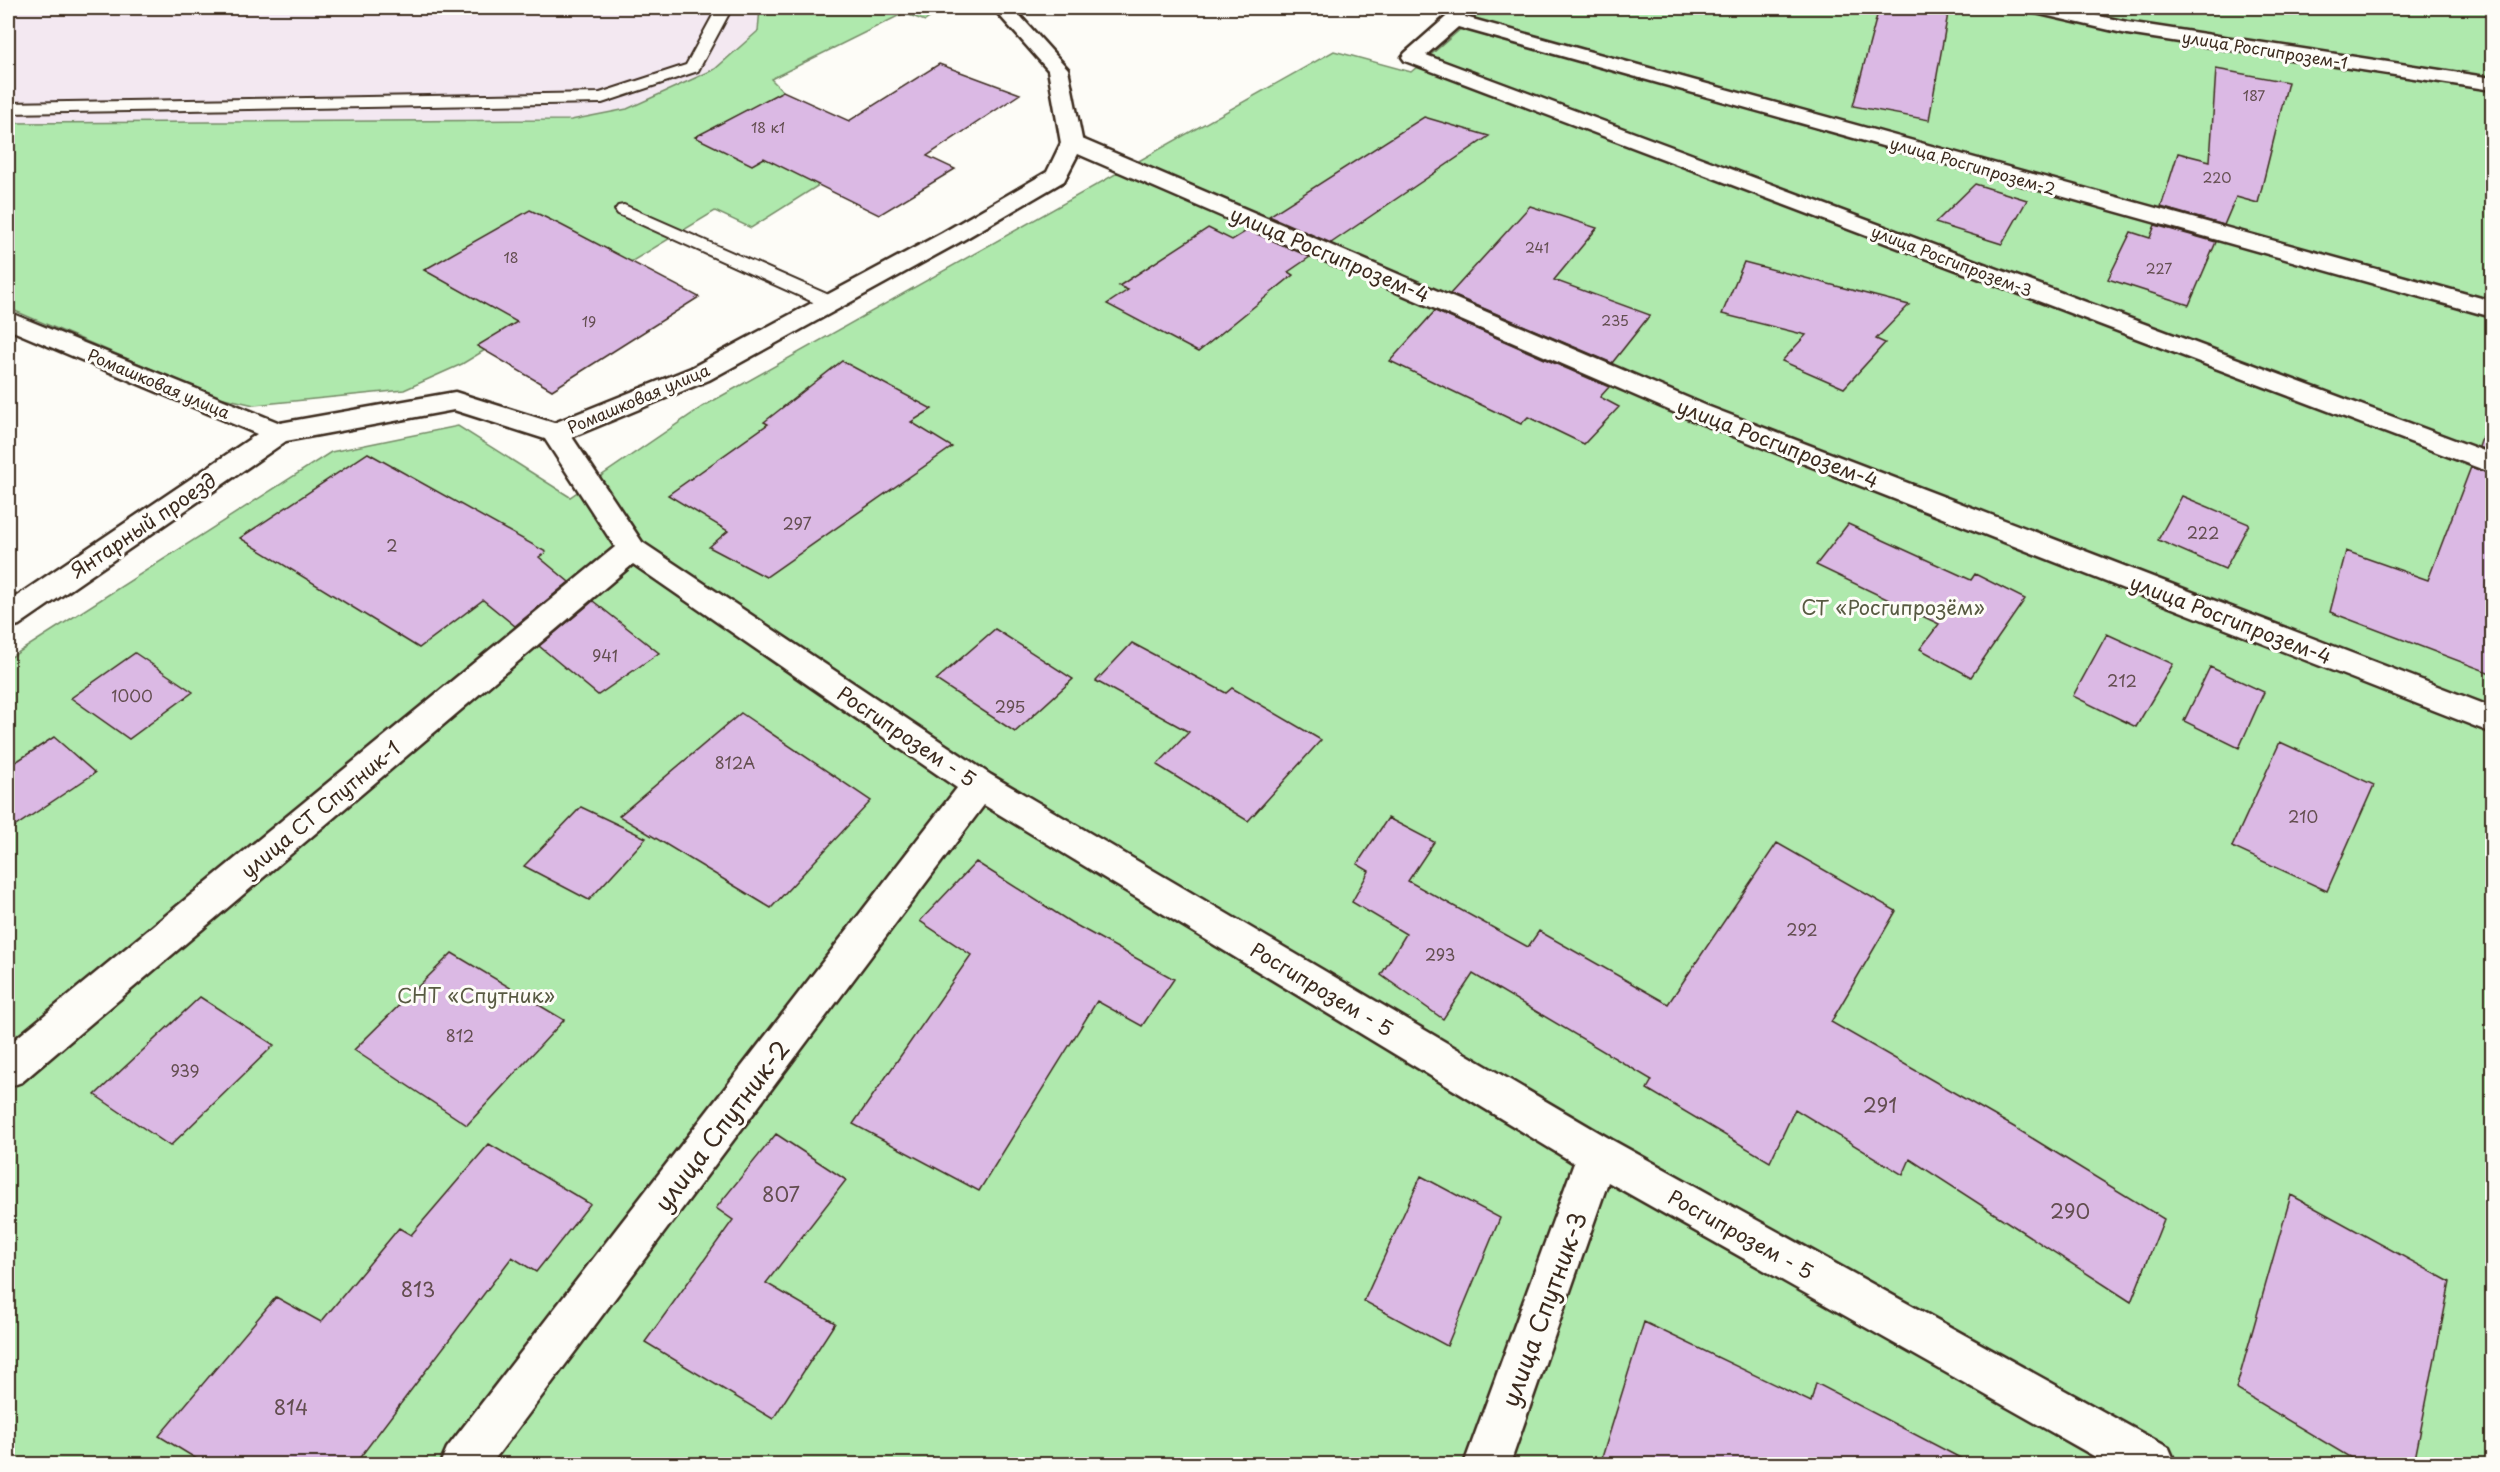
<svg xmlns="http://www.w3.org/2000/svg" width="2500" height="1472" font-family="'Playpen Sans',sans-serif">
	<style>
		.built { fill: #f3e8f1 }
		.green { fill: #afe9ad; stroke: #758a66; stroke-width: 1.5; fill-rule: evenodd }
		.building { fill: #dbb9e4; stroke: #3b2a1e; stroke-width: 1.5 }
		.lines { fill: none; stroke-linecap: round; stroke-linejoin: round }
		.service-casing { stroke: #3b2a1e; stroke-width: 4 }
		.minor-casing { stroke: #3b2a1e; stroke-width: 5 }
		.service { fill: #fdfcf7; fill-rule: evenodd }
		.minor { fill: #fdfcf7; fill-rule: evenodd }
		.labels { text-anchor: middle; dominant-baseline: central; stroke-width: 6; stroke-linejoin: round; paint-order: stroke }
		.far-number-label { font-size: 14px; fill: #634e50 }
		.far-street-label { font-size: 16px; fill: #3b2a1e; stroke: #fdfcf7 }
		.number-label { font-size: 16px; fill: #634e50 }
		.street-label { font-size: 20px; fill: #3b2a1e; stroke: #fdfcf7 }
		.park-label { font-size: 20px; fill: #585a42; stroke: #fdfcf7 }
		.near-number-label { font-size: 20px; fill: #634e50 }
		.near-street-label { font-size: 24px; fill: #3b2a1e; stroke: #fdfcf7 }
	</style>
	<rect width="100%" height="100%" fill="#fdfcf7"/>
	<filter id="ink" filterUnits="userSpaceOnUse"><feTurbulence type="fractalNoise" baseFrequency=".0167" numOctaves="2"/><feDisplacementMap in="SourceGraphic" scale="12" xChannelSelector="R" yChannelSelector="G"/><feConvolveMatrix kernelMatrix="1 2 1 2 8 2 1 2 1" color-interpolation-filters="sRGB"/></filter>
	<g filter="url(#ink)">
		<path class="built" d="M8 8H864L179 322 8 257Z"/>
		<path class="green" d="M760 8H944L925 21 904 13 771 79 783 91 696 137 752 165 839 117 819 185 751 228 715 211 462 364 404 390 254 405 215 396 8 308V123L571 120 627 109 715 69 758 31ZM530 211 596 244 491 307 424 270Z
			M1485 8H2492V1464H8V659L331 452 458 426 570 497 702 407 1334 51 1411 72Z"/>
		<path class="building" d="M1879 8H1949L1929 120 1853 106Z
			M939 64 1020 94 927 156 955 169 879 215 764 158 752 165 695 137 783 91 849 121Z
			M2216 69 2288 82 2258 203 2236 197 2224 225 2161 207 2178 153 2210 161Z
			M1424 117 1489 136 1331 243 1269 216Z
			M1975 184 2027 200 2002 244 1935 223Z
			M1530 206 1597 228 1554 280 1650 315 1612 363 1450 294Z
			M530 210 561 225 699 297 552 390 477 346 517 322 424 270Z
			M2155 225 2216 242 2189 305 2108 279 2131 232 2150 238Z
			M1208 228 1232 240 1248 230 1310 257 1288 272 1293 275 1198 352 1107 304 1128 290 1119 286Z
			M1744 262 1909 305 1876 339 1885 343 1844 388 1782 361 1806 335 1722 314Z
			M1435 311 1609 387 1600 397 1619 407 1584 444 1528 417 1521 424 1390 361Z
			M842 361 932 409 911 422 952 447 766 577 709 547 728 531 668 495 768 424 764 422Z
			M2487 423 2493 424V452L2479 447Z
			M368 453 546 552 539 557 569 582 515 626 483 600 419 648 240 538Z
			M2471 467 2493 475V674L2330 612 2346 551 2428 580Z
			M2182 496 2249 524 2225 569 2158 540Z
			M1848 524 1971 580 1975 574 2025 599 1971 677 1920 649 1939 624 1816 565Z
			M593 601 659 653 598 695 539 646Z
			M995 629 1073 679 1015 732 936 680Z
			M2107 634 2173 664 2136 727 2073 696Z
			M1132 643 1226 693 1232 688 1321 740 1248 821 1157 765 1189 732 1096 681Z
			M135 653 193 692 129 739 71 698Z
			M2210 667 2264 692 2239 748 2184 721Z
			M741 713 871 801 771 908 619 816Z
			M54 737 95 773 8 831V767Z
			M2280 742 2374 785 2327 891 2232 847Z
			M581 807 646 838 589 900 524 866Z
			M1388 818 1434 842 1408 881 1528 947 1539 931 1668 1004 1777 843 1896 911 1831 1022 2014 1127 2164 1219 2131 1302 1910 1159 1903 1175 1795 1109 1770 1162 1647 1089 1652 1080 1473 974 1443 1019 1381 975 1406 934 1352 902 1369 871 1357 864Z
			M976 862 1072 923 1174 979 1142 1026 1097 1001 979 1191 853 1124 971 955 920 921Z
			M452 953 564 1020 467 1125 354 1050Z
			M200 997 274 1045 170 1146 95 1095Z
			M776 1134 846 1180 766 1283 835 1323 773 1419 645 1342 733 1220 716 1208Z
			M489 1144 590 1204 536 1272 512 1257 355 1464H205L159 1436 276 1297 321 1322 399 1228 411 1235Z
			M1421 1176 1500 1218 1447 1346 1364 1301Z
			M2291 1195 2450 1282 2414 1464H2361L2236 1389Z
			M1644 1322 1811 1402 1816 1383 1972 1464H1600Z"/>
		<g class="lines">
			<defs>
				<path id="service" d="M717 8H732L698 71 602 103 8 113V103L600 93 686 65Z
					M624 205 838 299 841 303 838 307H824L618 214 615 210 618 206Z"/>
				<path id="minor" d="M993 8H1013L1068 69 1082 139 1707 406 2492 707V733L1687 418 1078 154 1064 181 958 243 709 380 572 437 642 542 991 775 1612 1140 2169 1448 2176 1464H2108L1608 1182 1510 1464H1464L1574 1163 984 805 491 1464H440L447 1448 957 788 633 564 22 1082 8 1087V1045L615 547 545 439 454 410 286 441 19 625 8 628V602L257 434 8 329V312L280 423 455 392 554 423 691 368 942 233 1047 172 1061 143 1048 70Z
					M1451 8H1469L1465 17 2492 301V317L1458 27 1426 55 2492 454V473L1405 61 1402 57 1405 53 1446 17Z
					M2028 8H2062L2127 22 2492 78V90L2127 34 2031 12Z"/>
			</defs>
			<use href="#service" class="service-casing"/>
			<use href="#minor" class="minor-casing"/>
			<use href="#service" class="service"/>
			<use href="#minor" class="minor"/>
		</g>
	</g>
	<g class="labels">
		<g class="far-number-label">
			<text x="2254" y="95">187</text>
			<text x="768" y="127">18 к1</text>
			<text x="2217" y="177">220</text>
			<text x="1537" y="247">241</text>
			<text x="511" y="257">18</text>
			<text x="2159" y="268">227</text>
			<text x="1615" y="320">235</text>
			<text x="589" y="321">19</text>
		</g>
		<g class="far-street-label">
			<text transform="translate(2265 49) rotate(9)">улица Росгипрозем-1</text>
			<text transform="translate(1973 165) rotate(16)">улица Росгипрозем-2</text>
			<text transform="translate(1952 260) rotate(21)">улица Росгипрозем-3</text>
			<text transform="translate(159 383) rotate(23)">Ромашковая улица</text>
			<text transform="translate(638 398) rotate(-23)">Ромашковая улица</text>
		</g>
		<g class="number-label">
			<text x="797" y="523">297</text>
			<text x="2203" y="532">222</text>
			<text x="392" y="545">2</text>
			<text x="605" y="655">941</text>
			<text x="2122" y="680">212</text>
			<text x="132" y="695">1000</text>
			<text x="1010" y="706">295</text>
			<text x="735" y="762">812А</text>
			<text x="2303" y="816">210</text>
			<text x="1802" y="929">292</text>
			<text x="1440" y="954">293</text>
			<text x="460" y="1035">812</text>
			<text x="185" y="1070">939</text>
		</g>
		<g class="street-label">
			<text transform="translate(1330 254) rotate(23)">улица Росгипрозем-4</text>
			<text transform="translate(1778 443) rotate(21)">улица Росгипрозем-4</text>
			<text transform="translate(143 525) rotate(-34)">Янтарный проезд</text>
			<text transform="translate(2231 619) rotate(21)">улица Росгипрозем-4</text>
			<text transform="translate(907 736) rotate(34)">Росгипрозем - 5</text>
			<text transform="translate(320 809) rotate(-40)">улица СТ Спутник-1</text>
			<text transform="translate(1322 989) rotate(31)">Росгипрозем - 5</text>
			<text transform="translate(1741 1234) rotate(29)">Росгипрозем - 5</text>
		</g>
		<g class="park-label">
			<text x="1893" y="607">СТ «Росгипрозём»</text>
			<text x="476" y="995">СНТ «Спутник»</text>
		</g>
		<g class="near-number-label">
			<text x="1880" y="1105">291</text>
			<text x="781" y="1194">807</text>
			<text x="2070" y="1211">290</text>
			<text x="418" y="1289">813</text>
			<text x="291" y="1407">814</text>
		</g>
		<g class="near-street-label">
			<text transform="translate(721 1125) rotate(-53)">улица Спутник-2</text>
			<text transform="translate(1543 1309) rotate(-70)">улица Спутник-3</text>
		</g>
	</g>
	<rect width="2500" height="1472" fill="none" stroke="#fdfcf7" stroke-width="30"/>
	<rect x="15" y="15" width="2470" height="1442" fill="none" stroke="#3b2a1e" stroke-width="2" filter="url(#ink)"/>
</svg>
